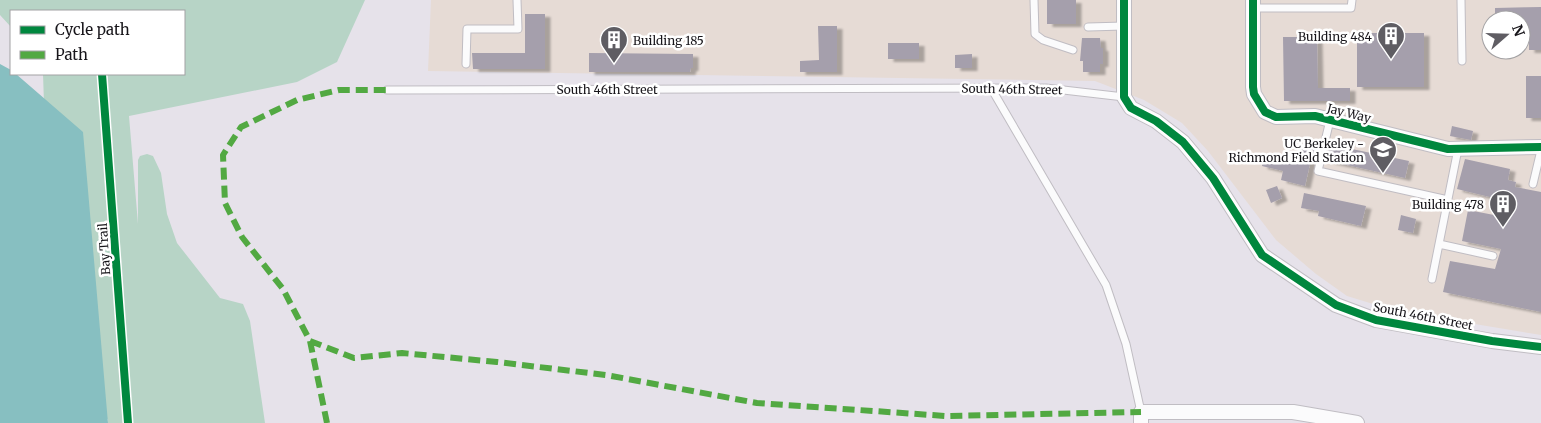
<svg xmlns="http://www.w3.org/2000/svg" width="1541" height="423" font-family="Merriweather,serif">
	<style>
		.education { fill: #e6dbd5; fill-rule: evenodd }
		.green { fill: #b7d4c6 }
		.water { fill: #87bfc1 }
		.building { fill: #a59fac; filter: url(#shadow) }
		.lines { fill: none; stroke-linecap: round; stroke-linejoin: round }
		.lane-casing { stroke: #c0bdc3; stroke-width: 9 }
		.street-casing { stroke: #c0bdc3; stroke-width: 16 }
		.lane { stroke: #fbfbfc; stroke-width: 7 }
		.street { stroke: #fbfbfc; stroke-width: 14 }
		.quiet { stroke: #52a942; stroke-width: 6; stroke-dasharray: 12 6; stroke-linecap: butt }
		.cycleway-casing { stroke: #fff; stroke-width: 11 }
		.cycleway { stroke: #00873e; stroke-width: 8 }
		.labels { text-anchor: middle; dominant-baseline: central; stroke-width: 5; stroke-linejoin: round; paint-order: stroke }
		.poi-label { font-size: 12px; fill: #17151a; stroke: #fff; text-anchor: end }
		.street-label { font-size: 12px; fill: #17151a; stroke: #fff }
	</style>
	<defs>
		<filter id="shadow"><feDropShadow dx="5.5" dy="3" stdDeviation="1" flood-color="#0004"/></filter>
	</defs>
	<rect width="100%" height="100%" fill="#e6e2ea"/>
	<path class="education" d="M431 0H1541V335L1396 311 1347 296 1316 274 1276 240 1208 151 1182 123 1144 100 1095 81 428 71ZM1491 20H1521V50H1491Z"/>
	<path class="green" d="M0 0H365L337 62 297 82 129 116 138 224V160L140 156 147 154 153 156 161 173 167 214 177 243 220 298 243 304 250 321 265 423H108V419L55 423 43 74H184V11H11V27L0 15Z"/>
	<path class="water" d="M0 64 11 70V74H16L83 132 108 423H0Z"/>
	<path class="building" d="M1047 0H1076V24H1047Z
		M1541 7V50H1529V33H1521V20H1495V8Z
		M525 14H545V69H473L472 53H525Z
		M818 26H837V72H800V61L819 60Z
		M1357 33H1424V87H1357Z
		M1283 37H1317L1318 88H1350V101H1284Z
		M1082 38H1100L1101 48H1103V64H1100V72H1083V61H1080Z
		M888 43H919V59H888Z
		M589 53 693 54V68H691L690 72H589Z
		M972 54V68H955V55Z
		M1526 76H1541V118H1526Z
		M1452 126 1473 131 1471 140 1450 136Z
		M1303 143 1318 146 1316 156 1312 155 1305 186 1281 180 1283 171 1262 166 1264 154 1299 163Z
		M1333 145 1409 161 1405 178 1329 161 1330 159 1327 158 1329 148 1332 149Z
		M1465 159 1510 169 1508 180 1516 182 1515 187 1541 192V312L1443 292 1450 261 1495 269 1501 249 1462 241 1468 210 1494 215 1498 199 1457 189Z
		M1277 186 1282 198 1271 203 1266 190Z
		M1304 193 1366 206 1361 226 1318 216 1319 211 1301 208Z
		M1401 215 1416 219 1413 233 1398 230Z"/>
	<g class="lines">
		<defs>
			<path id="lane" d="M1034 0 1035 34 1043 40 1073 50
				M1461 0 1462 61
				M1253 8H1351L1352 0
				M1088 27 1124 26
				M466 64 467 29H518L517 0
				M991 88 1106 285 1126 344 1141 412
				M387 90 1046 88 1124 97
				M1330 120 1318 171 1448 200
				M1533 184 1541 150
				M1439 244 1493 256
				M1432 279 1458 149"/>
			<path id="street" d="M1124 0V97L1131 108 1156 121 1183 142 1213 178 1262 255 1336 305 1376 320 1492 341 1541 347
				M1253 0V87L1254 94 1265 112 1276 117 1315 116 1448 149 1541 147
				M1141 423V412H1293L1357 423"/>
		</defs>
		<use href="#lane" class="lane-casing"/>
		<use href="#street" class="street-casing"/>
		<use href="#lane" class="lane"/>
		<use href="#street" class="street"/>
		<path class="quiet" d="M310 341 354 358 402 353 497 362 606 375 757 403 946 416 1141 412
			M327 423 310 341 283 289 242 237 225 203 223 155 241 127 297 100 339 90H387"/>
		<defs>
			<path id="cycleway" d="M1124 0V97L1131 108 1156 121 1183 142 1213 178 1262 255 1336 305 1376 320 1492 341 1541 347
				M1253 0V87L1254 94 1265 112 1276 117 1315 116 1448 149 1541 147
				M102 74 128 423"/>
		</defs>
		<use href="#cycleway" class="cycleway-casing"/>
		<use href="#cycleway" class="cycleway"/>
	</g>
	<defs>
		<symbol id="building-pin" viewBox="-11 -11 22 30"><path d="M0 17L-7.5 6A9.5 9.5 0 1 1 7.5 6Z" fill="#5f5d63" stroke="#fff"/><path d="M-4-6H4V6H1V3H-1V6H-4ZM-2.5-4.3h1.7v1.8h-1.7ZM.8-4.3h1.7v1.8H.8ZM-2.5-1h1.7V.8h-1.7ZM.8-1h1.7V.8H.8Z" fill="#fff"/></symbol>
		<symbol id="university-pin" viewBox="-11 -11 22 30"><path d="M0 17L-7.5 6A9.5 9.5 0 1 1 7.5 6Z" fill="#5f5d63" stroke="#fff"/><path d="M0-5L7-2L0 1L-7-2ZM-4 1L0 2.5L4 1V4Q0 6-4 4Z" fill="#fff"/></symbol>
	</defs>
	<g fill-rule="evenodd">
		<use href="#building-pin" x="1375" y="20" width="32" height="43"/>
		<use href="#building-pin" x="598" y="24" width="32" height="43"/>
		<use href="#university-pin" x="1367" y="134" width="32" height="43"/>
		<use href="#building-pin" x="1487" y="188" width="32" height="43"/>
	</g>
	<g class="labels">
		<g class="poi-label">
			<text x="1372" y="36">Building 484</text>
			<text x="633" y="40" text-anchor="start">Building 185</text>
			<text x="1364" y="143">UC Berkeley -<tspan x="1364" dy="14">Richmond Field Station</tspan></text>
			<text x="1484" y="204">Building 478</text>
		</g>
		<g class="street-label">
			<text x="607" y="89">South 46th Street</text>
			<text transform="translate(1012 89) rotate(1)">South 46th Street</text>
			<text transform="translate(1349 113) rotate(14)">Jay Way</text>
			<text transform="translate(104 249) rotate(-94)">Bay Trail</text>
			<text transform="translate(1423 316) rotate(11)">South 46th Street</text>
		</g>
	</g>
	<rect x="10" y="10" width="175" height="65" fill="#ffffff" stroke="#a2a1a3"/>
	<rect x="20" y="26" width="25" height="8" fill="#00873e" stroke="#a2a1a3"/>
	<text x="55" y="35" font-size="15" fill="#17151a">Cycle path</text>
	<rect x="20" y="51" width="25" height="8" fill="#52a942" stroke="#a2a1a3"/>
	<text x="55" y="60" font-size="15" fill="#17151a">Path</text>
	<g transform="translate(1506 35) rotate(70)"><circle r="24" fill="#ffffff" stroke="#a2a1a3"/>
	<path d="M0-4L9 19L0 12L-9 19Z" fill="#5f5d63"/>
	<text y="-8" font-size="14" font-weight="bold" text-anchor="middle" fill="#17151a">N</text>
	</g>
</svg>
